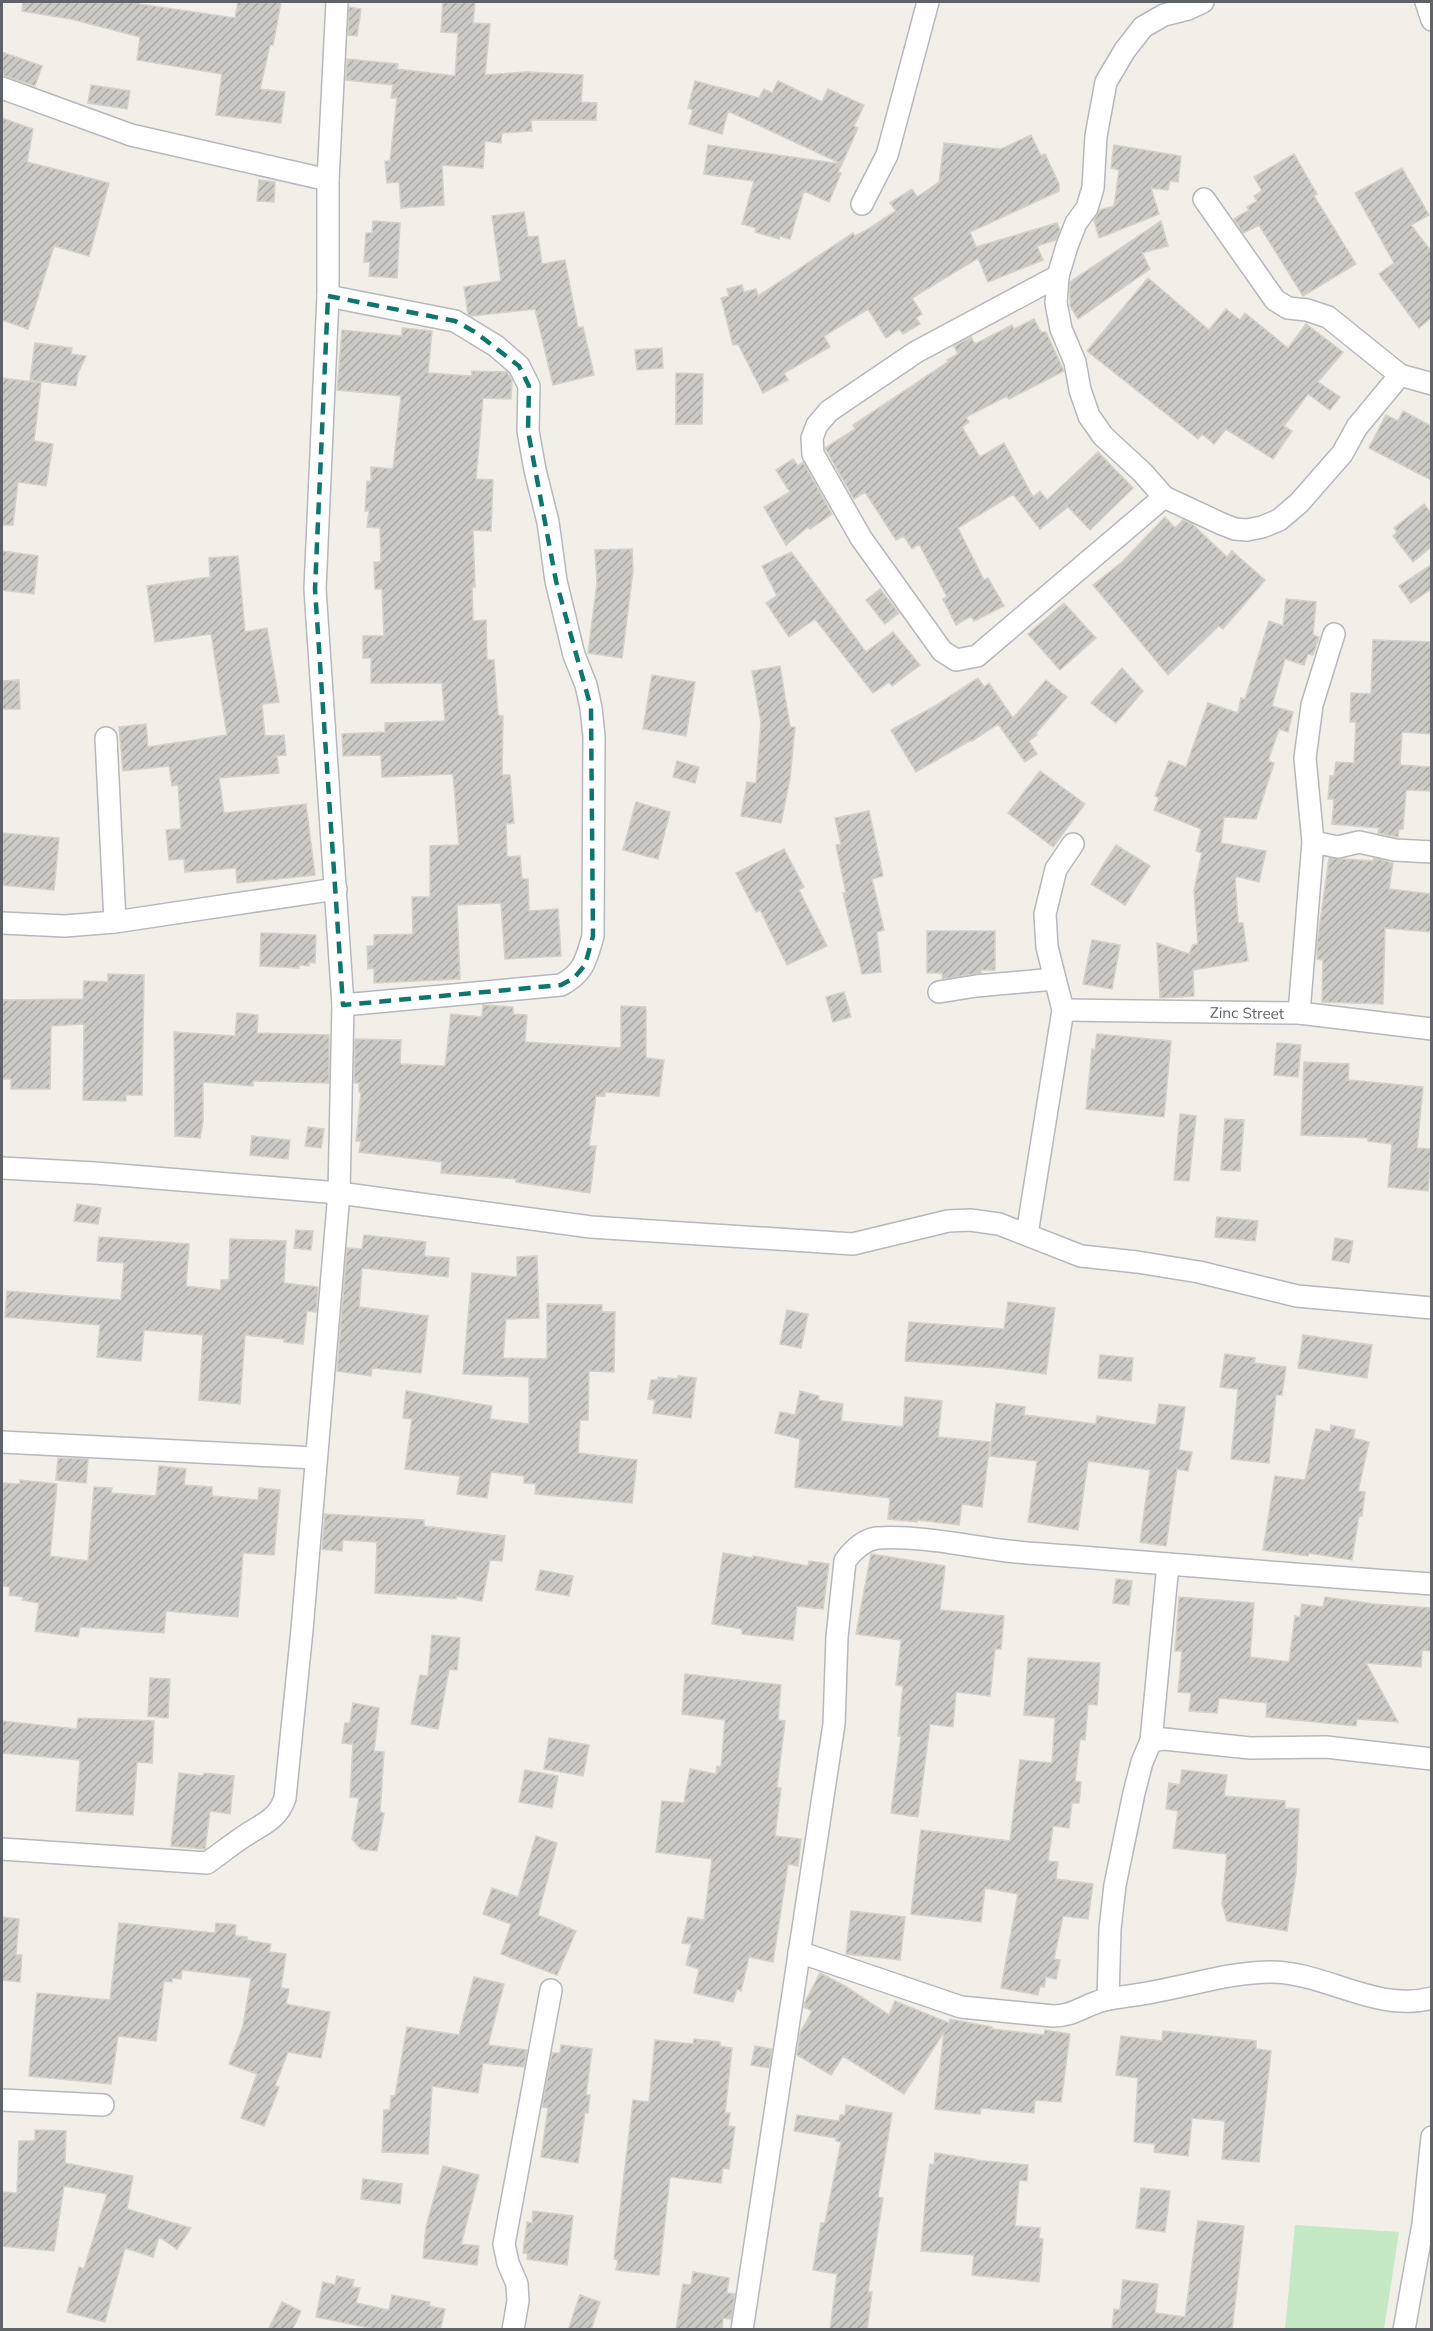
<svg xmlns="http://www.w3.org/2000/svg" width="1433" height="2331" font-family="Mulish,sans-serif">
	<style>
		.green { fill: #c5e8c5 }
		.building { fill: url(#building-hatch); stroke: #d6d1c6; stroke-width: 1.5 }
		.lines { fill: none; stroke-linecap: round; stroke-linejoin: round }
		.minor-casing { stroke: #b5b8bc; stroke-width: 24 }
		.minor { stroke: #fff; stroke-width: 21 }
		.marked { fill: none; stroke: #0f766e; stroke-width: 4.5; stroke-dasharray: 12 8; stroke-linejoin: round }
		.labels { text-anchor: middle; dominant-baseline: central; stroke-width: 6; stroke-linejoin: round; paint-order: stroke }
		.street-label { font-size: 15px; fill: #5f6368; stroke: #fff }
	</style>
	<defs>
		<pattern id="building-hatch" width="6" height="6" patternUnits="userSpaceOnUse" patternTransform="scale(1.5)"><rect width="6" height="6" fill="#cccac5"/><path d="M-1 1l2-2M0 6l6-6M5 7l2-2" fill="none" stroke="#a9a8a4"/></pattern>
	</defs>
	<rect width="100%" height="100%" fill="#f1efe8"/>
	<path class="green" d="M1295 2225 1399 2232 1384 2329H1285Z"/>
	<path class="building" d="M23 2H140L139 4 235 18 238 2H281L273 45H270L260 89 285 92 281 123 216 115 222 74 137 60 140 37 71 19 22 11Z
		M443 2H475L473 23 490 24 485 75 527 72 583 75 581 102 597 103 596 120H531L532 131 502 133 501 143 485 141 483 168 442 165 444 205 401 208 399 182 387 183 385 161H390L397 98H391L393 85 346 80 347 59 398 64 397 69 455 76 458 33 441 32Z
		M349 7 361 9 357 36 348 35Z
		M2 52 42 66 35 86 2 75Z
		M695 81 759 98 764 89 772 93 778 81 822 102 828 89 864 105 854 126 858 128 842 164 728 111 722 134 689 124 693 110 688 108Z
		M91 85 130 91 127 109 88 103Z
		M2 118 33 129 27 162 109 183 89 256 54 246 28 329 2 320Z
		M1031 135 1041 156 1045 154 1059 184V191L970 232 976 247 1057 223 1060 230 1056 240 1037 246 1043 260 988 282 978 258 912 298 922 314 916 318 920 324 903 334 899 329 886 338 868 309 824 336 830 347 784 373 788 380 763 393 738 344 733 345 721 298 729 296 727 289 742 285 744 292 756 289 758 296 853 233 855 236 865 231 896 211 890 203 912 189 917 197 939 182 944 143 1001 149Z
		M708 145 842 164 838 172 841 173 829 202 804 191 790 239 780 236 779 239 755 232 756 228 742 224 754 181 704 174Z
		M1114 145 1181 156 1178 182 1170 181 1168 190 1151 188 1159 214 1099 238 1094 220 1100 210 1114 206 1119 170 1111 168Z
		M1294 154 1317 194 1314 196 1356 264 1303 296 1259 225 1243 233 1234 219 1249 210 1247 207 1257 201 1254 196 1262 191 1254 177Z
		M1402 168 1429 215 1411 225 1431 251V318L1419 328 1379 274 1394 263 1355 193Z
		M259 180 275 182 274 202 257 201Z
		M524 212 528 237 538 236 542 264 565 260 578 328 583 327 594 375 553 385 535 309 471 316 468 314 464 287 501 281 492 216Z
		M373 221 400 223 397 278 369 276 370 262H364L366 233H372Z
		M1161 221 1168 246 1142 253 1150 269 1078 319 1070 306V282Z
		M1148 278 1209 330 1226 309 1240 320 1245 313 1288 348 1306 324 1343 352 1318 382 1340 397 1330 410 1308 394 1284 426 1292 431 1273 459 1226 429 1214 444 1202 434 1198 439 1087 351Z
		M1034 319 1041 332H1046L1064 371 1009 399 1007 396 966 417 969 422 962 427 980 457 1004 443 1033 497 1040 491 1047 500 1098 452 1133 488 1090 530 1068 507 1040 529 1013 494 958 528 984 580 988 578 1004 606 974 621 971 616 956 625 943 599 947 597 919 544 912 549 904 536 896 540 865 492 854 499 825 448 855 429 853 425 948 362 947 360 958 354 954 346 971 337 975 344 1012 325 1014 329Z
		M402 328 432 331 428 373 472 376V371L507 372 512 380 511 399 483 398 476 479 493 480 491 531 473 530 475 587H472L473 621 486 620 487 660H494L498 715 503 716 502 775H510L514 823 506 824 507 857 520 856 522 879H528L529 911 558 909 561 956 505 959 501 903 457 905 460 979 374 983V968L368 969 367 946H374V935L413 934 412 897H430V846L459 845 453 774 382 777 381 755 343 756 342 734 385 732V723L445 721 442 683H371V658H363V636H384L382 589H375L374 562H381L380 528 367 527 369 511H365L367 481 371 482V467L393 469 401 396 337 390 342 330 402 336Z
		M35 343 72 348 71 354 86 356 78 373 76 386 30 380Z
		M662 348 663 368 637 370 635 350Z
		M676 373 703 374 702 424H676Z
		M2 378 41 383 34 441 53 444 46 486 18 482 13 525H2Z
		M1403 411 1431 426V480L1369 448 1386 415 1398 421Z
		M793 459 798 466 803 462 832 514 810 529 808 527 786 545 764 507 790 492 776 470Z
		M1424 504 1431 513V547L1413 562 1393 536 1397 532 1394 528Z
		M1165 517 1175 528 1183 520 1192 524 1227 557 1232 551 1265 580 1223 629 1219 626 1168 675 1093 585 1122 562Z
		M632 549 633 571 622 658 588 653 597 583 595 550Z
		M2 551 38 556 34 594 2 590Z
		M791 552 866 652 893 632 920 665 892 686 889 682 873 693 815 619 789 637 766 603 777 596 762 566Z
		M238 556 245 632 267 628 279 702 262 704 265 736 284 735 286 755 277 756 279 773 219 778 224 813 306 804 315 875 237 883 236 868 185 872 184 859 169 860 166 830 181 829 178 785 172 786 169 766 123 771 119 727 146 724 148 747 227 735 211 634 155 642 147 586 210 577 209 558Z
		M1431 565V589L1411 603 1399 586Z
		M880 589 899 613 885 624 866 600Z
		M1286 599 1316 602 1313 635 1319 637 1313 655 1308 654 1304 665 1285 659 1272 706 1293 712 1288 732 1279 729 1268 761 1274 763 1256 819 1224 817 1221 843 1266 851 1259 882 1235 876 1238 923H1243L1248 961 1193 970 1194 996 1160 998 1157 943 1189 954 1193 945 1198 944 1194 890 1202 853 1196 851 1201 829 1154 810 1159 798 1155 796 1169 761 1186 767 1208 703 1238 713 1241 698 1245 699 1269 621 1283 626Z
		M1064 603 1096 638 1060 670 1028 634Z
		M1373 640 1431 642V734L1402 732 1400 765 1431 767V791L1406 790 1403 829H1399L1398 837 1378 833 1379 828 1332 824 1334 799H1328L1330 776H1334L1336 762 1354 763 1356 722H1350L1351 693 1371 694Z
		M780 666 790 727H795L790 778 781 823 741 816 747 782 756 783 761 723 752 671Z
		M1122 668 1143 691 1116 723 1091 703Z
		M652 675 695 682 686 736 643 729Z
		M978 678 984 687 989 683 1013 718 1046 680 1067 697 1036 733 1037 735 1029 741 1037 754 1025 762 998 724 972 741 971 740 916 772 891 730 935 706Z
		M19 680 20 709H2V681Z
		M677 761 699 767 695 783 673 777Z
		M1040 771 1085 804 1053 847 1008 813Z
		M636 802 670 812 658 859 623 850Z
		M869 811 883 876 872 879 884 930 877 932 881 972 862 974 843 893H846L836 845 841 844 835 818Z
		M2 833 59 838 54 890 2 885Z
		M1116 845 1150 866 1125 905 1091 884Z
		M784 849 804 887 799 890 827 946 787 965 760 910 756 912 736 873Z
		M1329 858 1373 861 1374 858 1393 863 1389 889 1431 894V932L1385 928 1383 1004 1322 1002 1323 960 1317 959V944Z
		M927 931H995V970H981V973L943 979 942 973H927Z
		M261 933 316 935 315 963 309 962V966L299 965V968L260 966Z
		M1092 940 1120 945 1112 989 1083 984Z
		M108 974 144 975 142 1095H126V1101L83 1100 84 1024 51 1026 50 1089H11V1079H2V1000L83 999 84 981 108 982Z
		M844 992 851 1017 833 1022 826 997Z
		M483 1005 513 1007V1014L527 1015 525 1042 621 1048V1006L646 1007V1058L664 1060 659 1096 605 1092V1096H596L589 1146H596L590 1193 516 1182V1179L441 1173 442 1162 359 1152 361 1141H356L361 1093 359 1092V1083H354L355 1039 401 1040 400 1064 445 1066 451 1014 482 1017Z
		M237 1013 258 1015 257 1033 329 1035V1083L253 1081V1086L203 1082V1121L200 1138 175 1136 174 1032 235 1036Z
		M1097 1034 1171 1041 1164 1117 1086 1109 1092 1049 1095 1050Z
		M1277 1043 1301 1045 1298 1077 1274 1075Z
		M1304 1062 1349 1064 1348 1080 1423 1087 1417 1148 1431 1149 1428 1191 1388 1187 1392 1144 1368 1141V1138L1301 1135Z
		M1180 1114 1196 1116 1189 1181 1174 1180Z
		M1225 1119 1244 1120 1240 1171 1221 1170Z
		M308 1127 324 1129 321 1148 305 1146Z
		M252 1136 290 1140 288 1159 250 1155Z
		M77 1204 101 1208 98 1224 74 1221Z
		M1217 1217 1258 1221 1255 1241 1215 1237Z
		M296 1230 313 1231 311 1250 294 1248Z
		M364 1235 426 1242 424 1256 449 1258 448 1277 362 1268 359 1307 428 1316 421 1373 372 1368 371 1376 337 1371 347 1248 362 1249Z
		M99 1237 189 1244 186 1286 221 1290V1280H229L230 1239 286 1241 284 1283 318 1287 316 1312 307 1311 303 1344 284 1342V1339L245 1335 240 1404 199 1400 203 1335 144 1330 141 1361 97 1357 100 1325 5 1317 7 1291 121 1300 124 1263 97 1261Z
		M1335 1238 1353 1241 1349 1263 1332 1260Z
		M537 1256 539 1318 506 1319 503 1358 547 1359V1304L602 1305V1312H615L614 1372 589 1371 588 1420H580L578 1453 637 1460 632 1503 535 1494 536 1484 524 1483V1476L491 1472 487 1498 457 1494 460 1476 405 1469 412 1419 403 1418 406 1391 492 1406 490 1419 529 1424V1377L463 1374 472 1273 517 1277V1257Z
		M1008 1302 1055 1308 1046 1374 998 1368 905 1361 909 1322 1004 1329Z
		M787 1310 808 1314 801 1348 780 1344Z
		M1303 1335 1372 1345 1367 1378 1298 1368Z
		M1225 1354 1255 1358 1254 1363 1286 1367 1282 1395H1276L1269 1463 1231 1459 1238 1389 1220 1387Z
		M1100 1355 1133 1358 1131 1381 1098 1378Z
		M678 1376 696 1378 691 1418 653 1413 655 1400 648 1399 651 1380H658V1377L678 1379Z
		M800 1391 819 1396 818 1400 843 1404 841 1421 903 1427 905 1397 942 1401 938 1437 990 1442 982 1507 962 1504 959 1525 918 1520 917 1522 888 1519 890 1498 795 1487 800 1439 775 1433 780 1412 795 1415Z
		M996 1403 1025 1407 1024 1415 1096 1424 1097 1416 1156 1425 1159 1404 1185 1407 1179 1450 1192 1452 1188 1471 1177 1469 1166 1546 1140 1542 1150 1470 1088 1461 1078 1530 1028 1522 1037 1461 990 1456Z
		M1331 1425 1355 1430 1353 1438 1369 1442 1358 1491 1365 1492 1362 1516 1359 1515 1352 1560 1309 1553 1308 1556 1263 1550 1275 1476 1305 1480 1316 1429 1330 1432Z
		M58 1458 88 1459 86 1483 56 1480Z
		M159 1466 186 1469 184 1485 212 1487V1496L258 1500 259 1488 280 1490 274 1555 243 1553 238 1617 166 1611 164 1633 80 1627 78 1637 35 1631 39 1603 22 1600 23 1597 9 1595 10 1587 2 1586V1483L20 1484V1480L57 1484 50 1556 88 1561 94 1487 112 1488 111 1493 156 1496Z
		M325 1514 424 1520V1526L505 1536 502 1561 490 1560 482 1601 456 1596V1599L375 1593 377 1542 343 1540 342 1551 322 1549Z
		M723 1553 753 1558V1556L808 1566 809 1561 829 1564 823 1609 797 1606 793 1640 742 1634V1629L712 1624Z
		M871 1554 945 1566 940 1610 1004 1616 1001 1649H995L990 1696 956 1692 953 1727 930 1724 918 1817 891 1813 901 1736H898L903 1686 896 1685 901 1640 856 1634Z
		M540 1570 573 1576 569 1596 536 1590Z
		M1116 1579 1132 1581 1129 1605 1113 1603Z
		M1179 1597 1254 1603 1250 1657 1289 1662 1295 1616 1300 1617 1302 1604 1323 1607 1325 1597 1374 1604 1431 1608V1651L1422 1650 1421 1667 1366 1663 1398 1722 1357 1719 1356 1726 1266 1717 1267 1703 1219 1698 1217 1713 1189 1711 1191 1693 1178 1692 1182 1651H1175Z
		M432 1635 460 1638 457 1670 449 1669 438 1729 411 1724 420 1675 428 1676Z
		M1028 1658 1100 1663 1097 1705 1088 1704 1085 1740 1080 1739 1075 1781 1081 1782 1079 1803H1072L1069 1828 1053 1826 1048 1861 1058 1862 1056 1879 1093 1884 1088 1919 1063 1916 1054 1959 1060 1960 1056 1979 1046 1977 1044 1987 1040 1986 1038 1995 1001 1988 1018 1894 985 1888 981 1922 911 1914 921 1830 1010 1841 1020 1760 1052 1763 1055 1718 1024 1715Z
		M685 1674 781 1685 778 1720 785 1721 777 1787 781 1788 775 1836 801 1839 798 1866 788 1864 773 1962 749 1957 741 1991 737 1989 733 2002 694 1993 699 1969 686 1965 691 1944 682 1943 688 1917 704 1920 712 1859 656 1852 662 1801 684 1803 690 1769 716 1774 717 1766 721 1767 725 1720 682 1714Z
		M150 1678 170 1679 168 1718 148 1716Z
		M353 1703 379 1708 374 1751 384 1752 380 1812 384 1813 377 1851 361 1849 352 1839 359 1798 350 1797 353 1744 342 1743 345 1723H350Z
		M78 1718 154 1721 152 1763 137 1762 133 1815 76 1811 80 1760 2 1753V1721L77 1729Z
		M549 1738 589 1745 583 1776 544 1769Z
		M525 1770 558 1776 552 1808 519 1802Z
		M1182 1770 1227 1775 1224 1796 1285 1801V1808L1299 1809 1296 1873 1287 1931 1227 1921 1222 1904 1227 1854 1173 1848 1178 1811 1166 1809 1169 1783 1180 1785Z
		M179 1773 203 1776 204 1773 234 1776 230 1814 210 1811 205 1849 171 1846Z
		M536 1836 557 1843 538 1915 576 1931 557 1975 501 1954 511 1924 483 1914 492 1888 518 1897Z
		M851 1911 905 1917 900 1960 846 1954Z
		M2 1917 19 1919 16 1955H22L20 1982 2 1980Z
		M119 1923 215 1933 216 1923 236 1925 235 1936 247 1937V1940L271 1944 269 1952 286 1954 281 1988 289 1989 286 2004 330 2012 321 2058 288 2052 275 2086 279 2087 264 2126 241 2118 257 2074 229 2064 243 2026 251 1978 182 1970 181 1979 172 1978V1982L164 1981 156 2041 118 2036 111 2084 29 2076 37 1993 110 2000Z
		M820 1973 845 1986 889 2015 895 2001 949 2023 950 2019 992 2027V2029L1044 2035 1045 2030 1070 2034 1061 2102 1035 2100 1034 2113 981 2108 980 2114 935 2109 944 2032 904 2094 843 2056 831 2075 797 2055 800 2033 812 2011 804 2007 805 2002Z
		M474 1977 504 1984 488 2045 527 2050 524 2067 483 2063 478 2093 432 2086 428 2154 382 2152 384 2110H390L391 2096H395L407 2027 459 2035Z
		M1163 2031 1256 2041V2049L1271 2051 1259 2162 1222 2159 1225 2121 1192 2118 1188 2156 1154 2152 1155 2144 1134 2142 1138 2078 1116 2075 1121 2036 1162 2041Z
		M694 2039 720 2042V2046L732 2048 725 2113H730L728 2126 735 2127 729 2169 723 2168 721 2183 670 2177 659 2275 616 2270 618 2260 614 2259 633 2100 649 2102 655 2040 693 2044Z
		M561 2045 592 2049 586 2095H590L588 2113 585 2112 578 2163 541 2157 548 2108 542 2107 552 2053H560Z
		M755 2046 772 2049 769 2068 751 2065Z
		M846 2105 892 2113 878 2197 883 2198 868 2292H872L867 2330H830L837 2274 813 2270 821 2223H825L841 2142 836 2141V2138L794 2131 797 2115 839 2121 840 2115H845Z
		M35 2130 66 2131 65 2163 133 2176 127 2209 191 2228 177 2249 159 2237 153 2257 125 2248 105 2322 67 2312 79 2267 84 2269 107 2194 64 2186 54 2251 2 2246V2192L17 2193 19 2141H35Z
		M935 2153 975 2159 974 2160 1028 2165 1027 2181 1019 2180 1015 2226 1040 2228 1039 2238 1043 2239 1039 2282 972 2275 974 2255 921 2251 926 2195 930 2164 934 2165Z
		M443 2166 479 2175 461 2244 479 2246 477 2265 423 2258 426 2227Z
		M363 2179 402 2184 400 2204 361 2199Z
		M1141 2188 1170 2191 1165 2232 1136 2228Z
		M533 2211 573 2216 567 2265 527 2259 528 2254 523 2253 527 2222 532 2223Z
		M1198 2221 1244 2226 1232 2330H1112L1114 2309 1120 2310 1123 2280 1158 2284 1155 2313 1185 2317Z
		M693 2272 729 2278 727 2293 735 2294 731 2319 723 2318 722 2330H676L683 2284 691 2285Z
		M337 2276 354 2280 352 2287 360 2288 356 2303 389 2310 392 2295 430 2302 429 2306 445 2309 441 2327 438 2326 437 2330H379L316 2317 323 2282 335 2285Z
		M580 2295 600 2302 591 2330H568Z
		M282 2302 301 2311 292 2330H268Z"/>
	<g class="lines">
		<defs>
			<g id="minor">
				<path d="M1203 2 1188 9 1164 15 1143 27 1125 50 1106 82 1096 136 1093 188 1087 208 1076 223 1067 246 1058 276 1056 303 1061 329 1075 362 1080 390 1089 416 1103 436 1143 473 1164 497 1222 524 1235 529 1247 530 1262 527 1279 520 1299 503 1342 454 1357 427 1400 375 1432 384"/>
				<path d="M1426 2 1432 20"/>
				<path d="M2 88 131 135 328 180"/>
				<path d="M1204 199 1275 300 1288 308 1307 310 1328 317 1400 375"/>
				<path d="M862 204 887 155 928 2"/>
				<path d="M1058 276 916 352 829 411 817 425 812 438 813 454 861 538 942 651 956 660 977 656 1164 497"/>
				<path d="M328 296 455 321 496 346 519 366 529 386 528 431 535 470 548 522 556 581 574 655 586 685 591 708 594 736 593 936C586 960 584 973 561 985L343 1005"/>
				<path d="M106 738 115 922"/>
				<path d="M1313 842 1305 758 1312 705 1334 634"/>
				<path d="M2 923 65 926 115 922 336 889"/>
				<path d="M939 992 976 986 1055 979"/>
				<path id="s1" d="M1063 1010 1299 1013 1432 1029"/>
				<path d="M1299 1013 1313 842 1338 847 1359 842 1395 850 1432 852"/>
				<path d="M2 1168 95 1173 339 1193 591 1227 853 1244 948 1221 970 1220 999 1224 1081 1256 1137 1262 1199 1272 1297 1296 1432 1308"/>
				<path d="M1027 1234 1063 1010 1047 947 1045 914 1056 869 1073 844"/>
				<path d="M2 1442 315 1458"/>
				<path d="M1151 1741 1164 1739 1250 1748 1326 1747 1432 1759"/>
				<path d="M2 1849 207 1863C220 1854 232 1844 246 1835 263 1824 278 1819 285 1798L302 1630 339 1193 343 1005 315 589 328 296V180L337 2"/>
				<path d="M799 1952 961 2007 1053 2016C1074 2016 1084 2005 1104 2000 1122 1996 1141 1995 1158 1991 1196 1984 1233 1972 1271 1972 1325 1972 1377 2013 1432 1998"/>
				<path d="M1108 1999 1110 1929 1115 1885 1134 1793 1142 1762 1151 1741 1168 1564"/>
				<path d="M2 2100 103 2105"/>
				<path d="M513 2330 518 2301 517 2284 508 2263 504 2244 551 1990"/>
				<path d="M742 2330 834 1724 837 1637 845 1561C853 1550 863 1540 877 1538 927 1535 977 1549 1027 1553 1162 1563 1296 1575 1432 1584"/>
				<path d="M1404 2330 1423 2224 1432 2137"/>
			</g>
		</defs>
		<use href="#minor" class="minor-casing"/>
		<use href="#minor" class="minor"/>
	</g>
	<path class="marked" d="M328 296 455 321 475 332 519 366 529 386 528 431 556 581 591 708 593 936 585 965 574 978 561 985 343 1005 315 589Z"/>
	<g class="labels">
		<g class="street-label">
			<text stroke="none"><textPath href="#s1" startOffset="184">Zinc Street</textPath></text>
		</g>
	</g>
	<rect width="1433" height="2331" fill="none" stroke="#5f6368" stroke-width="6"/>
</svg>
